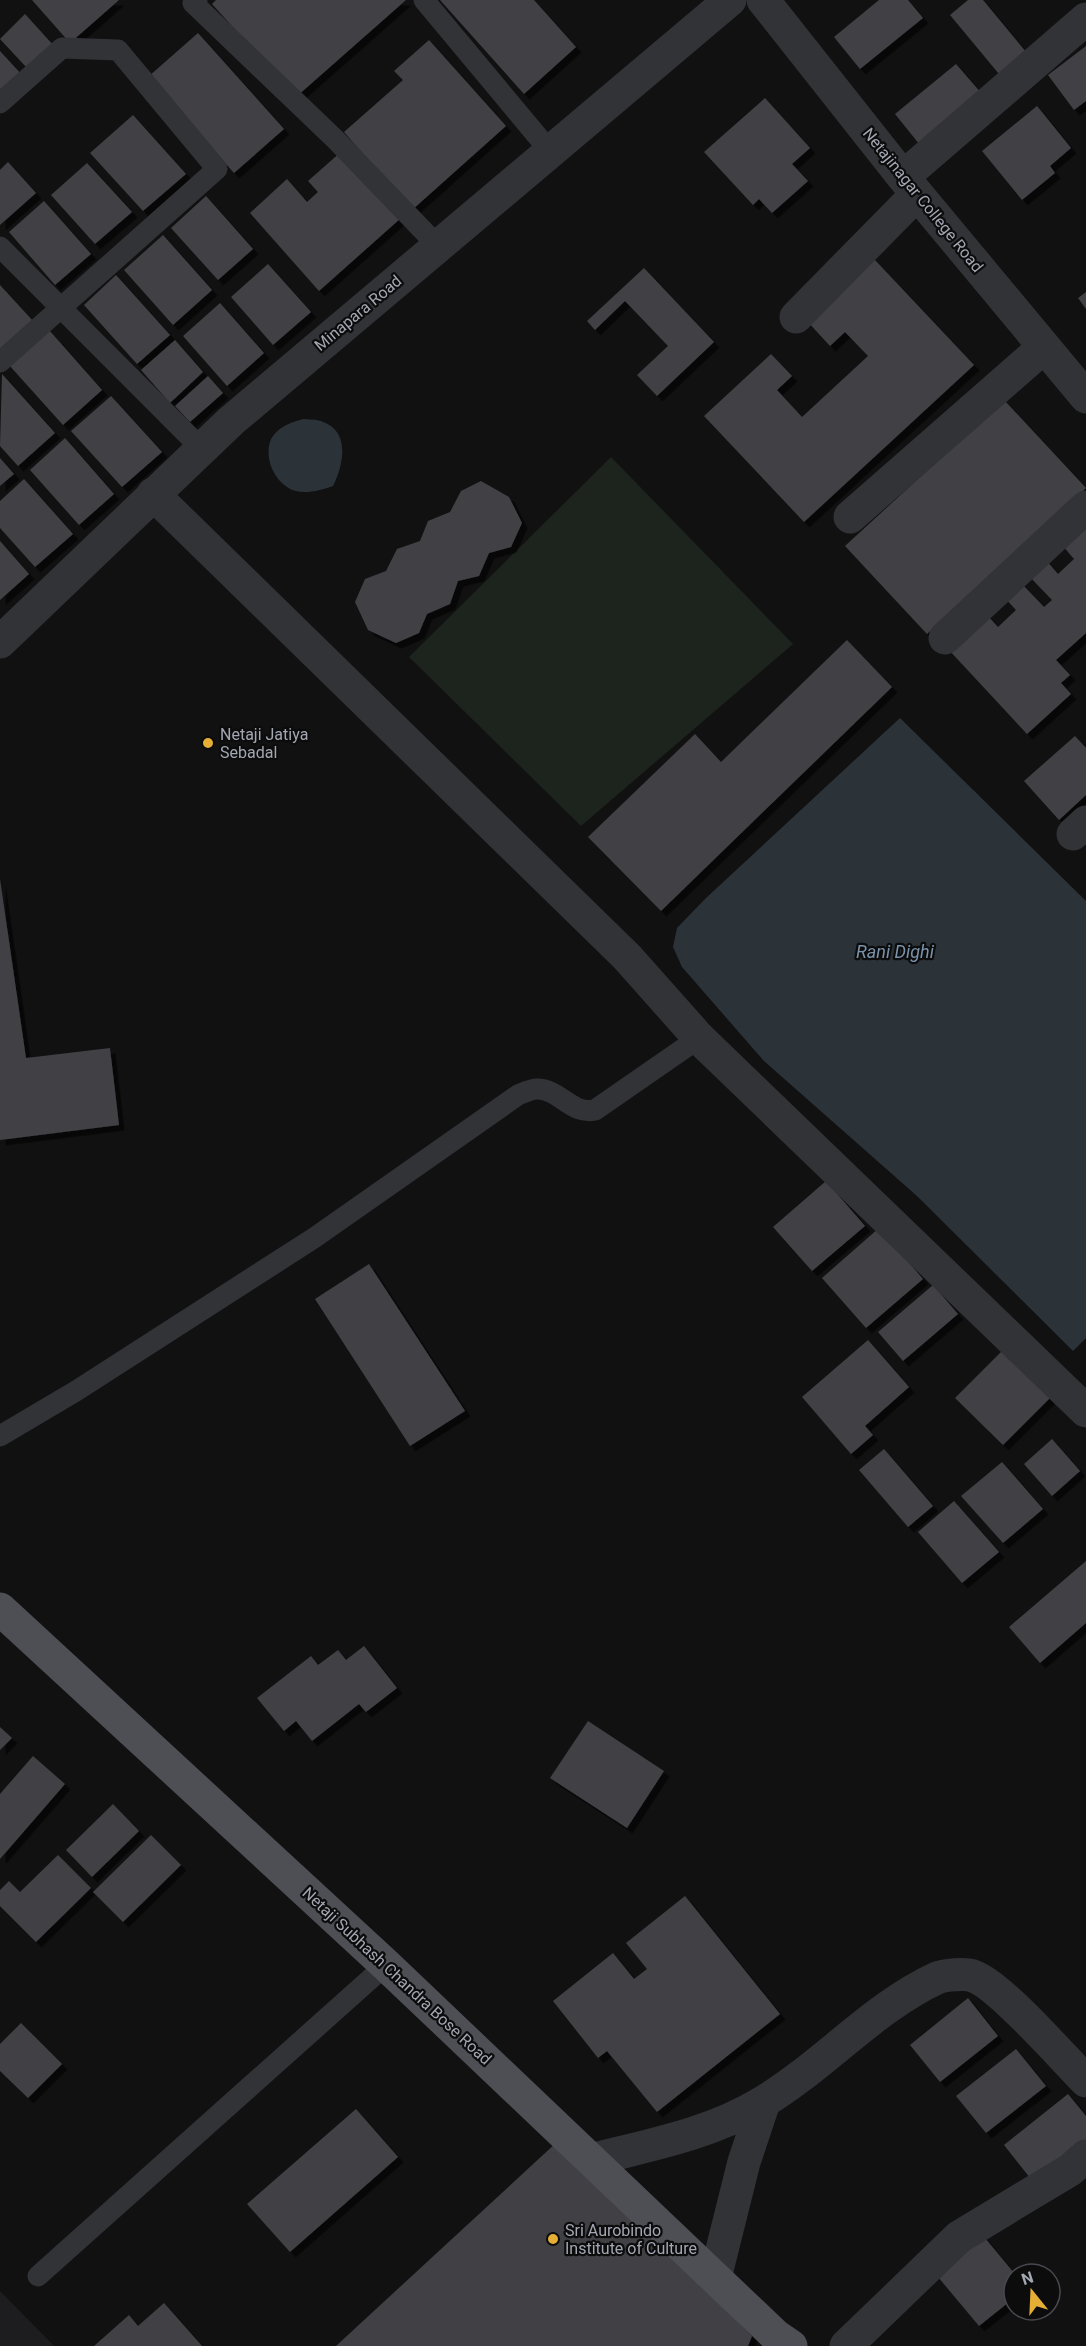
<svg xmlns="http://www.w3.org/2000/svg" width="1086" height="2346" font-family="Roboto,sans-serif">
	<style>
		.built { fill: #1d1d1f }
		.green { fill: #1d241e }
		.water { fill: #2b3339 }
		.building { fill: #404145; filter: url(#shadow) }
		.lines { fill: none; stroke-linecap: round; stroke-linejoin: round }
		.service { stroke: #323337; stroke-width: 21 }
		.minor { stroke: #323337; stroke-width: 33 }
		.tertiary { stroke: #323337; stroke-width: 33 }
		.primary { stroke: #4e4f55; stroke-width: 33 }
		.poi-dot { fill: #e5af36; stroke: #0c0c0d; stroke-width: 2 }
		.labels { text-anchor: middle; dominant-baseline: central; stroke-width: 4.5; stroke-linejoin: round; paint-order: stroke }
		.street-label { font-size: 16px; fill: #a3a7b2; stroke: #0c0c0d }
		.poi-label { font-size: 16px; fill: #a3a7b2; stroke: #0c0c0d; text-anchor: start }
		.water-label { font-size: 18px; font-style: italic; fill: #7b93ab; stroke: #0c0c0d }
	</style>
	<defs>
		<filter id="shadow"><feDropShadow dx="5.5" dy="5.5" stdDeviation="0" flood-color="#0009"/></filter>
	</defs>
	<rect width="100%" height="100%" fill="#111112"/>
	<path class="built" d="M0 2291 54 2346H0Z"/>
	<path class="green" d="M611 457 793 644 581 826 409 657Z"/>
	<path class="water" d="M304 419C310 420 318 419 323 422 351 432 343 466 333 486 321 490 308 494 296 491 277 486 264 461 270 442 275 428 291 422 304 419Z
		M900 718 1086 901V1338L1073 1351 917 1196 764 1061 682 967 673 947 677 928 705 899Z"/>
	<path class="building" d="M32 0H119L70 43Z
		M216 0H406L296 97 212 4Z
		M440 0H534L576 47 524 94Z
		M879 0H908L923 18 860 69 834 37Z
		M968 0H983L1026 52 999 74 950 15Z
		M25 14 54 46 28 69 0 39Z
		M198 33 284 129 234 173 148 77Z
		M429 40 506 126 412 210 344 132 403 80 394 71Z
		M1086 46V101L1074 110 1048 75Z
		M0 51 22 75 0 95Z
		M956 64 982 94 920 145 895 114Z
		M765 98 810 148 792 164 808 181 772 213 759 199 753 205 704 152Z
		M1037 106 1071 148 1050 166 1055 173 1022 200 982 151Z
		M133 115 186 174 143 211 90 153Z
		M342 151 401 218 319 291 250 213 287 179 307 202 318 192 308 181Z
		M8 162 36 193 0 225V170Z
		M87 163 132 212 95 244 51 195Z
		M206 196 253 249 218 280 171 228Z
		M44 201 91 254 55 285 9 232Z
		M163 235 212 290 173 325 124 270Z
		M874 259 974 365 804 522 704 416 771 354 792 376 777 390 802 417 868 356 845 332 830 346 807 321Z
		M268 264 311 312 273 345 231 297Z
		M644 268 714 342 657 396 637 375 668 346 625 301 595 330 587 321Z
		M116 275 170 335 137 364 84 305Z
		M0 285 33 321 0 350Z
		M1086 292V309L1078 298Z
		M220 303 264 353 227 386 183 336Z
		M49 330 102 390 63 425 9 365Z
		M175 340 203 372 170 403 141 370Z
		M2 374 55 433 18 466 0 446Z
		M208 376 223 393 190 422 175 406Z
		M111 396 162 452 122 487 71 431Z
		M1004 400 1086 488 927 634 845 546Z
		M65 438 114 494 79 525 30 470Z
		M0 458 14 474 0 486Z
		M24 479 73 534 35 567 0 528V501Z
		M481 481 509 497 522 523 511 547 489 553 479 576 458 581 450 604 427 614 419 633 396 643 368 630 355 602 365 579 386 571 397 549 420 541 428 521 450 512 461 491Z
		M1086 522V633L1056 660 1070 675 1061 683 1071 694 1027 734 948 649 986 614 998 627 1016 610 1004 597 1020 582 1044 607 1052 600 1028 575 1045 559 1058 574 1074 559 1062 545Z
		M0 541 29 574 0 600Z
		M847 640 892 687 661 911 588 837 695 734 721 762Z
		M1075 736 1086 748V795L1059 820 1024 781Z
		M0 879 26 1058 110 1048 119 1125 0 1140Z
		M826 1181 865 1226 812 1271 773 1227Z
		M879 1228 923 1279 866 1328 822 1278Z
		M369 1264 465 1411 410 1446 315 1299Z
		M933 1285 958 1314 903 1361 878 1332Z
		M868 1340 909 1387 865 1426 873 1435 851 1454 802 1397Z
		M1008 1345 1055 1393 1003 1445 955 1398Z
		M1052 1439 1080 1471 1052 1496 1024 1464Z
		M884 1449 933 1506 908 1527 859 1470Z
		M1002 1462 1043 1509 1003 1543 961 1496Z
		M954 1501 999 1552 962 1583 918 1532Z
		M1086 1561V1623L1040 1663 1009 1627Z
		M364 1646 397 1688 366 1712 359 1704 312 1741 296 1721 284 1731 257 1698 311 1656 318 1665 338 1650 346 1660Z
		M588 1721 664 1771 627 1828 550 1778Z
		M0 1727 12 1738 0 1750Z
		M33 1756 65 1784 0 1859V1794Z
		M113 1804 139 1831 92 1877 66 1850Z
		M151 1835 181 1865 123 1922 93 1892Z
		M58 1855 91 1888 36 1942 0 1906V1890L9 1881 20 1892Z
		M685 1896 780 2014 657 2112 607 2051 598 2058 553 2001 613 1953 634 1979 647 1969 626 1943Z
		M968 1998 998 2036 940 2082 910 2045Z
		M21 2023 62 2064 28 2098 0 2071V2044Z
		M1016 2049 1046 2086 986 2133 956 2096Z
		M1068 2094 1086 2116V2141L1034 2183 1004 2145Z
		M356 2109 398 2157 290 2252 247 2204Z
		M557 2142 752 2336 748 2346H336Z
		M980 2232 1014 2273V2298L979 2326 933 2271Z
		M164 2303 202 2346H94L129 2315 138 2326Z"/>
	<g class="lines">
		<path class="service" d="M197 0 193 3 336 140 438 246
			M424 0 549 150
			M0 103 62 48 118 50 217 169 0 362
			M0 247 201 448
			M0 1436 76 1391 314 1238 518 1095C523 1093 531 1089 537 1089 560 1089 571 1115 595 1110L699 1038
			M38 2276 386 1965"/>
		<path class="minor" d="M763 0 903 177 1086 397
			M903 177 1086 19
			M796 317 917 194
			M153 494 627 957 699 1038 1086 1411
			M850 517 1044 347
			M945 638 1086 507
			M1073 834 1086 822
			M591 2160C649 2145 711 2134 763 2102 823 2066 874 2007 937 1978 944 1975 966 1973 973 1976 999 1984 1064 2059 1086 2081
			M715 2278 744 2162 764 2102
			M846 2346 959 2237 1070 2170 1086 2156"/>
		<path class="tertiary" d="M0 642 231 421 730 0"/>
		<path class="primary" d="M0 1609 386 1965 775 2335 791 2346"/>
	</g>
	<g class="poi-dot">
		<circle cx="208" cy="743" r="6"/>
		<circle cx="553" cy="2239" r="6"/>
	</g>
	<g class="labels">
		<g class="street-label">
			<text transform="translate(923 200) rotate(51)">Netajinagar College Road</text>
			<text transform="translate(358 313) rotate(-40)">Minapara Road</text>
			<text transform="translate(397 1976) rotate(43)">Netaji Subhash Chandra Bose Road</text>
		</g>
		<g class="poi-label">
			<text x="220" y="734">Netaji Jatiya<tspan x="220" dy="18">Sebadal</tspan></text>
			<text x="565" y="2230">Sri Aurobindo<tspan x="565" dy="18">Institute of Culture</tspan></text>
		</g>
		<g class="water-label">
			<text x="895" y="951">Rani Dighi</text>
		</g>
	</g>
	<g transform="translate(1032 2292) rotate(342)"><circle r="28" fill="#0c0c0d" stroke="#484a4f" stroke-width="1.5"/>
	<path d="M0-4.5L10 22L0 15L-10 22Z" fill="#e5af36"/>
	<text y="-9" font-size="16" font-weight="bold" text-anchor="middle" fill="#a3a7b2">N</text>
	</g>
</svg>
